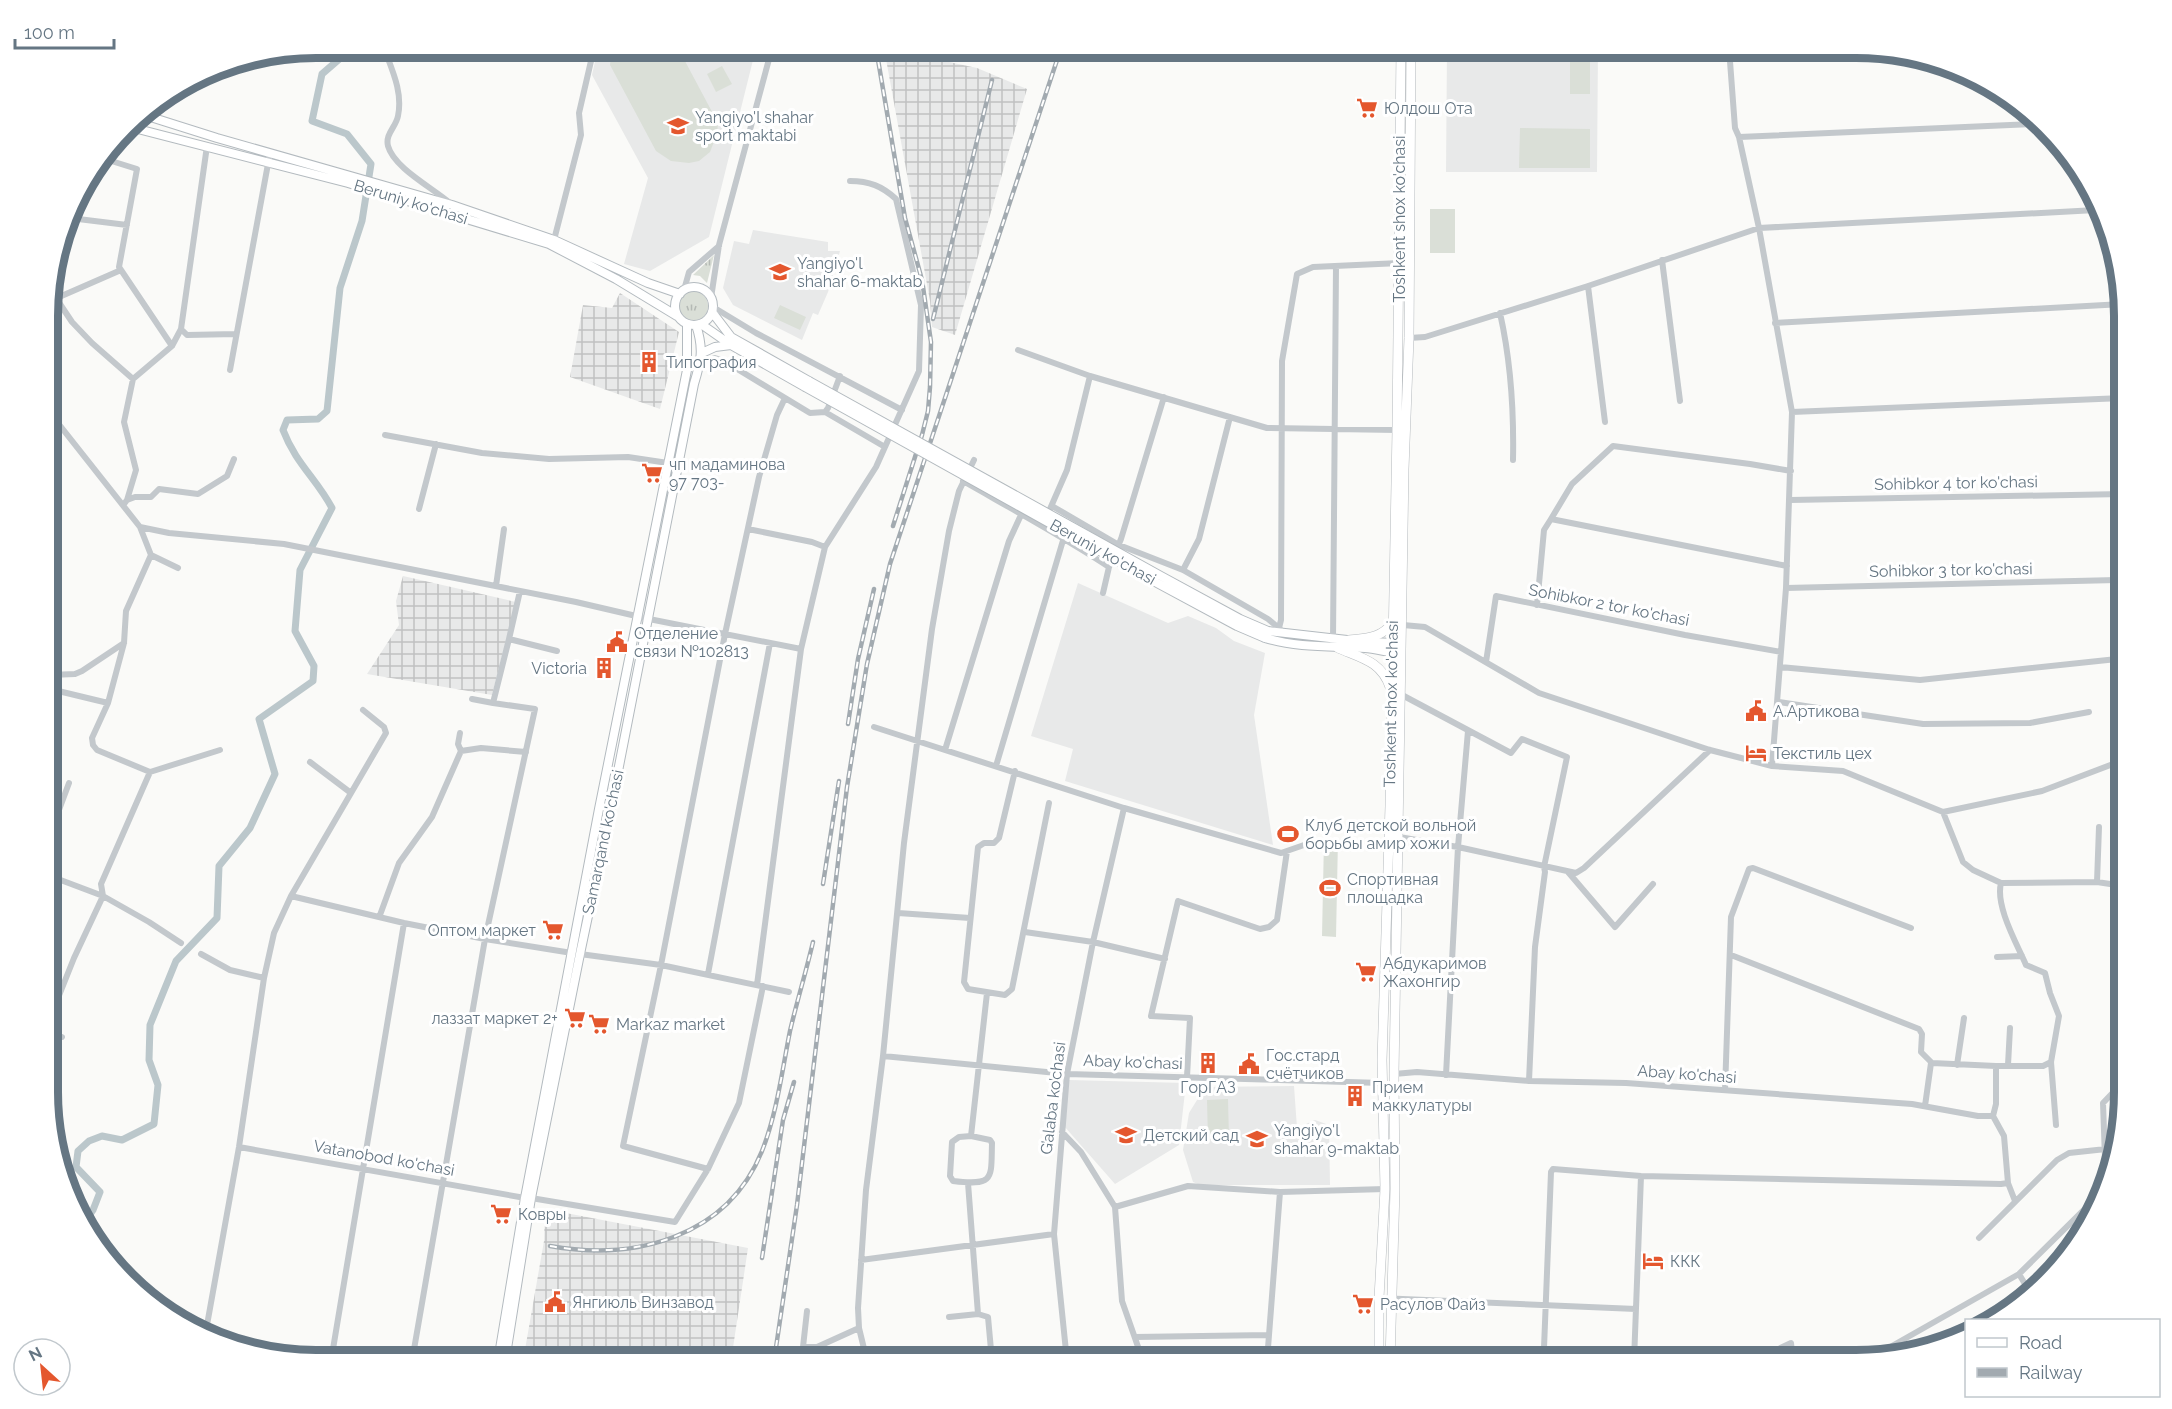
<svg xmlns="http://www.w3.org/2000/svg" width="2172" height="1409" font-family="Raleway,sans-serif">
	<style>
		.built { fill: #e8e9e9 }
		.industrial { fill: url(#industrial-grid) }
		.grass { fill: url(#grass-tufts) }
		.garden { fill: #dadfd7 }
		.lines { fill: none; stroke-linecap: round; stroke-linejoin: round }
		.canal { stroke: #bbc7cb; stroke-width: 7 }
		.secondary-casing { stroke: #b3babf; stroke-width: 10 }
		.primary-casing { stroke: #b5babe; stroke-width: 10 }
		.street { stroke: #c3c8cc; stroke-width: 6 }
		.secondary { stroke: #fff; stroke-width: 8 }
		.primary { stroke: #fff; stroke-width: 9 }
		.rail-casing { stroke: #a2aab0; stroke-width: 4.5 }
		.rail { stroke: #fff; stroke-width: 2; stroke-dasharray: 7; stroke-linecap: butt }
		.secondary-bridge-casing { stroke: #b3babf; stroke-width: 10; stroke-linecap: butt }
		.secondary-bridge { stroke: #fff; stroke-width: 8 }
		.labels { text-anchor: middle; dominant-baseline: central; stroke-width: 6; stroke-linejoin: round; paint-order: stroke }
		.poi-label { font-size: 16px; fill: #657683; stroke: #fff; text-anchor: start }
		.street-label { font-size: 16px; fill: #657683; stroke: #fff }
		.rim { fill: none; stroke: #657683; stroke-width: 8 }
	</style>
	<defs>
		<pattern id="industrial-grid" width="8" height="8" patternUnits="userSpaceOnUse" patternTransform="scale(1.5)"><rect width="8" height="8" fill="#e8e9e9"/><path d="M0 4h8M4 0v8" fill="none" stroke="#c0c1c2"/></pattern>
		<pattern id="grass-tufts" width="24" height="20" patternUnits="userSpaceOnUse" patternTransform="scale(1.5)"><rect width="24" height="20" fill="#dadfd7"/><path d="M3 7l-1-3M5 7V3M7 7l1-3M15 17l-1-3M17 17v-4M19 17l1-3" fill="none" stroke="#b4b9b4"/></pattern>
	</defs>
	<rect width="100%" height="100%" fill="#fafaf8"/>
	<path class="built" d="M598 48H756L709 237 650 271 624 264 648 178 592 75Z
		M1447 48H1598L1597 172H1446Z
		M753 230 828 242V251H840L828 292 818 315 813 313 802 340 733 305 723 288 734 241 749 244Z
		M1078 583 1168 623 1188 616 1216 628 1234 641 1265 653 1254 715 1273 845 1065 781 1073 749 1031 736Z
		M1069 1080 1186 1083 1179 1145 1115 1184 1064 1126Z
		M1294 1086 1297 1128 1315 1120 1329 1125 1330 1185H1200L1193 1182 1183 1150 1189 1113 1205 1087Z"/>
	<path class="industrial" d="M884 48 977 68 1027 89 955 335 932 327 930 301Z
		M620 293 679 332 660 409 570 377 583 305 612 308Z
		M403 576 516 602 492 695 367 674 399 625 396 601Z
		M545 1209 748 1248 731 1361H523L544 1241Z"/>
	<path class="grass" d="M714 255 707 283 700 276 693 275Z
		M678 306a15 15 0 1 1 30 0a15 15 0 1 1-30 0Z"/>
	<path class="garden" d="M612 48H678L718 123 717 134 710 152 699 161 689 163 671 161 656 151 610 65Z
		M694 48H715L717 51 700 60Z
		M1570 61H1590V94H1570Z
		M722 66 732 84 716 92 707 74Z
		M1520 128 1590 129V168H1519Z
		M1430 209H1455V253H1430Z
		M780 305 806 317 800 330 774 318Z
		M1324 839H1338L1336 937 1322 936Z
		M1228 1099 1229 1139 1208 1140 1207 1100Z"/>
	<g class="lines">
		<path class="canal" d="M83 1224 93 1210 100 1192 76 1167 78 1151 89 1141 102 1136 122 1140 154 1124 158 1085 149 1060 150 1025 176 961 217 918 219 866 250 828 275 774 259 719 313 681 314 666 295 631 300 570 332 508C316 478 296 464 283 430L287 420 318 419 327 411 340 288 362 221 371 164 347 134 312 121 322 74 352 48"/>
		<defs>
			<path id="secondary" d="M141 114 217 138 452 205 554 240 648 283 680 294
				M130 127 348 183 549 244 616 279 677 316
				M675 306a19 19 0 1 1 38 0a19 19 0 1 1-38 0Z
				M712 312 731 337 809 381
				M701 324 731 345 805 387
				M702 353 715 347 731 345
				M1268 631 1365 642 1399 643
				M1265 638C1298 648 1331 646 1365 648 1376 649 1387 652 1398 653
				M498 1361 525 1198 599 809 687 370V324
				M505 1361 531 1198 580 954 610 812 694 384C701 361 704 349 696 325"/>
			<path id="primary" d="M1349 640C1366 638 1382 638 1392 623
				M1338 648C1361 658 1381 661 1390 687
				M1379 1361V1298L1385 1189 1382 1060 1390 806 1397 430 1401 48
				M1390 1361 1395 1189 1394 1074 1404 469 1409 338 1411 48"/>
		</defs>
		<use href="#secondary" class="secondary-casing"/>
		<use href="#primary" class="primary-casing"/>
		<path class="street" d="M384 48C392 70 403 92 398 116 396 127 385 134 388 146 394 168 433 188 450 203
			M1729 48 1735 128 1739 137 1759 228 1792 412 1786 588 1772 766
			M151 108 153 113 159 119
			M1739 137 2033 124
			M105 159 137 169 119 267 172 346
			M70 218 127 225
			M554 240 581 135 579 113 594 48
			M1662 260 1680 401
			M1588 286 1605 422
			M50 289 72 322 92 343 133 379
			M684 290 689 272 719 246
			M711 298 719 245 772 48
			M50 301 121 270
			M713 307 756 333 902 410
			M1500 313C1511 362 1514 410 1513 460
			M1775 323 2123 304
			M181 329 187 335 236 334
			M1409 338 1425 337 1588 286 1759 228 2096 210
			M1018 350 1090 376 1267 428 1397 430
			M700 363 715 358 724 361 810 413 825 412 828 408 840 376
			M230 370 270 153
			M825 412 885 447
			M1792 412 2123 398
			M50 413 140 527 169 533 284 544 576 602 649 619 801 649
			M385 435 482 453 549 459 628 457 668 463
			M963 481C1012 509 1062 536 1109 567
			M127 500 135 497H151L159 489 198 494 227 476 234 459
			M1790 500 2123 494
			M124 504 127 500 136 470 124 422 133 379 172 346 181 329 207 146
			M1052 506 1119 545 1183 570 1268 619 1280 629
			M419 509 436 444
			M1050 509 1067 470 1090 376
			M140 527 151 555 178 568
			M748 529 812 542 825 547
			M1787 566 1551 519 1572 484 1613 446 1750 464 1791 471
			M1183 570 1199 539 1230 417
			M496 586 504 529
			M1786 588 2117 580
			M520 591 509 639 557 651
			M1103 593 1109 567 1121 539 1164 397
			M1537 605 1544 530 1551 519
			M1403 625 1425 627 1539 693 1710 750 1772 766 1843 771 1943 812 1963 862 1973 870 2001 883 2097 882 2123 886
			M1279 628 1281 620 1282 361 1297 274 1313 267 1400 263
			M1333 641 1336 266
			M1486 662 1496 596 1685 635 1781 652
			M1780 667 1920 680 2117 659
			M50 675 75 674 82 671 124 643
			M50 689 108 703
			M1402 695 1511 753 1522 739 1567 757 1544 867 1545 872 1535 947 1529 1081
			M472 699 493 703 509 639
			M1779 702 1923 724 2030 723 2089 712
			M874 727 1124 808 1281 853 1304 845
			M460 733 458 744 461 751 481 748 526 752
			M945 750 1009 541 1021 515
			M310 762 351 793
			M996 766 1064 537
			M1015 771 999 838 994 843H984L978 847 964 982 968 989 1005 995 1012 989 1049 803
			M150 772 220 750
			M1943 812 2042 791 2121 761
			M50 834 69 783
			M1399 837 1458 847 1576 873 1584 868 1710 750
			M1568 872 1615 927 1653 884
			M50 876 103 896 149 922 181 943
			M2097 882 2099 827
			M2001 883C1995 906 2017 944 2026 965L2045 973 2050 993 2059 1016 2051 1062 2056 1125
			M291 896 404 923 485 939 572 953
			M898 913 970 918
			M380 915 399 863 432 817 461 751
			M1025 932 1093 942 1165 959
			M201 954 230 970 264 978
			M580 954 661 965 789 992
			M1731 955 1919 1029 1922 1034 1921 1052 1932 1063 1996 1066
			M1997 957 2022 956
			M708 974 770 643
			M757 985 801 649 825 547 876 467 919 371 921 305 896 199C882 186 869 181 850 181
			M50 1018 74 958 103 896 101 884 150 772 97 750 93 745 92 738 108 703 124 643 126 611 151 555
			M50 1033 62 1037
			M883 1056 1067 1074 1382 1083
			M1957 1065 1964 1018
			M2008 1065 2010 1028
			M1394 1074 1417 1072 1529 1081 1626 1083 1912 1104 1978 1116H1993L2004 1136 2008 1183 2001 1184 1641 1176 1553 1169 1551 1172 1544 1348
			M1446 1075 1458 847 1468 731
			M1187 1077 1190 1018 1151 1016 1178 901 1260 929 1269 927 1277 920 1287 851
			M1725 1090 1731 917 1749 869 1753 868 1911 928
			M1925 1106 1931 1063
			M1993 1116 1996 1104V1066H2043L2051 1062
			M1062 1132 1081 1152 1115 1207 1122 1301 1143 1361
			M971 1136 990 1140 992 1143C991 1179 995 1186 953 1181L950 1176 952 1142 959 1137Z
			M971 1136 987 993
			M239 1147 525 1198
			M708 1169 623 1146 661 965 725 634 759 477 777 415 785 398
			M968 1183 978 1314
			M2008 1183 2015 1201
			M2106 1186 2103 1103 2123 1082
			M531 1198 675 1222 708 1169 739 1103 763 986
			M1115 1207 1188 1186 1280 1192 1385 1189
			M1979 1238 2057 1160 2069 1153 2106 1149
			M861 1260 1054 1234
			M2019 1274 2028 1289
			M1379 1298 1636 1309
			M949 1317 978 1314 988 1317 992 1361
			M207 1325 239 1147 264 978 274 933 291 896 386 733 384 727 363 710
			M1135 1337 1269 1335
			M803 1347 807 1311
			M1755 1360 1791 1343 1793 1360
			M1858 1360 1869 1359 2019 1274 2104 1190
			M331 1361 404 923
			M412 1361 485 939 535 709 493 703
			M802 1361 803 1347H817L859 1328
			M867 1361 859 1328 858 1308 866 1190 883 1056 904 843 932 629 949 531 959 491 974 460
			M1067 1361 1054 1234 1067 1074 1093 942 1124 808
			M1267 1361 1280 1192
			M1634 1361 1641 1176"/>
		<use href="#secondary" class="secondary"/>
		<use href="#primary" class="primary"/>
		<defs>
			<path id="rail" d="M876 48 905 218 922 280 931 342 930 387 928 411 922 435 893 526
				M933 319 992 80
				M848 724 858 659 874 589
				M823 884 839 781
				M550 1246C634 1261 727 1238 762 1151 777 1113 782 1071 790 1031 797 1001 806 972 813 942
				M762 1258 783 1120 794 1082
				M774 1361 797 1205 847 787 867 664 890 564 1061 48"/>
		</defs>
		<use href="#rail" class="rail-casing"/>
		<use href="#rail" class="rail"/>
		<defs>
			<path id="secondary-bridge" d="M809 381 1161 576 1240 619 1268 631
				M805 387 1157 583 1237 626 1265 638"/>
		</defs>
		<use href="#secondary-bridge" class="secondary-bridge-casing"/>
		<use href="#secondary-bridge" class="secondary-bridge"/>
	</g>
	<defs>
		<symbol id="supermarket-bare" viewBox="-9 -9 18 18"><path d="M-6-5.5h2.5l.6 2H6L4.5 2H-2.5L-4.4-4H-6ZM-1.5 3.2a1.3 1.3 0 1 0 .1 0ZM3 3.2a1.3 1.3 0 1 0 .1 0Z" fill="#e4572e" stroke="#fff" stroke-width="2.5" paint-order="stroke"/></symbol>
		<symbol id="school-bare" viewBox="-9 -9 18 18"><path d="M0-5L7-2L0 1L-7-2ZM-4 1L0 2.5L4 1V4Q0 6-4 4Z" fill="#e4572e" stroke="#fff" stroke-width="2.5" paint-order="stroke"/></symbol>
		<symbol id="building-bare" viewBox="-9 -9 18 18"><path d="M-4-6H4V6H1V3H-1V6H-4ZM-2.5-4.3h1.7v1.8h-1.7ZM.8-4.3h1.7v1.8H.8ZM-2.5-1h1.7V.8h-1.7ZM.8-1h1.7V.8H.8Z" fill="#e4572e" stroke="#fff" stroke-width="2.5" paint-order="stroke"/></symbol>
		<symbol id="civic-bare" viewBox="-9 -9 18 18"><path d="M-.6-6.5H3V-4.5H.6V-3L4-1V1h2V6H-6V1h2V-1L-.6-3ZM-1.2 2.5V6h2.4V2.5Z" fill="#e4572e" stroke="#fff" stroke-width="2.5" paint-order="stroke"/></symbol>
		<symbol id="hotel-bare" viewBox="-9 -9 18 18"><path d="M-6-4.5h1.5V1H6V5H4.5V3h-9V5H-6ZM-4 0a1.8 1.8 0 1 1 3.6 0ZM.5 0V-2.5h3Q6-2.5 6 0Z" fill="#e4572e" stroke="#fff" stroke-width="2.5" paint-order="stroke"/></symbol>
		<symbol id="stadium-bare" viewBox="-9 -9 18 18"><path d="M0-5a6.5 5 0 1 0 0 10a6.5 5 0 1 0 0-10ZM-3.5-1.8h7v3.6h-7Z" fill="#e4572e" stroke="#fff" stroke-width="2.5" paint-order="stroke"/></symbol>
	</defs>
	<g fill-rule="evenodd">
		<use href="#supermarket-bare" x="1352" y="93" width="30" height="30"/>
		<use href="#school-bare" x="663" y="111" width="30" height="30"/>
		<use href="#school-bare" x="765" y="257" width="30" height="30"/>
		<use href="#building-bare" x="634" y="347" width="30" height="30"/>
		<use href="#supermarket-bare" x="637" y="458" width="30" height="30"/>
		<use href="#civic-bare" x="602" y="627" width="30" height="30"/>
		<use href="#building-bare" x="589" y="653" width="30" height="30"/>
		<use href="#civic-bare" x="1741" y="696" width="30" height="30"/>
		<use href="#hotel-bare" x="1741" y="738" width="30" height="30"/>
		<use href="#stadium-bare" x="1273" y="819" width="30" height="30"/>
		<use href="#stadium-bare" x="1315" y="873" width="30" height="30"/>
		<use href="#supermarket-bare" x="538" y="915" width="30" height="30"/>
		<use href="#supermarket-bare" x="1351" y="957" width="30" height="30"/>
		<use href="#supermarket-bare" x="560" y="1003" width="30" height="30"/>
		<use href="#supermarket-bare" x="584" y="1009" width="30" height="30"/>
		<use href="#building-bare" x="1193" y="1048" width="30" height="30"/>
		<use href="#civic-bare" x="1234" y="1049" width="30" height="30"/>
		<use href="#building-bare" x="1340" y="1081" width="30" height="30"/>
		<use href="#school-bare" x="1111" y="1120" width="30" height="30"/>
		<use href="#school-bare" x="1242" y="1124" width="30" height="30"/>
		<use href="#supermarket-bare" x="486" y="1199" width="30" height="30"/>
		<use href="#hotel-bare" x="1638" y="1246" width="30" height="30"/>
		<use href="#civic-bare" x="540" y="1287" width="30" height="30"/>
		<use href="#supermarket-bare" x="1348" y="1289" width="30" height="30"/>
	</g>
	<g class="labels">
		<g class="poi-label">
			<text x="1384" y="108">Юлдош Ота</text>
			<text x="695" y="117">Yangiyo'l shahar<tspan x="695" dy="18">sport maktabi</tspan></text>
			<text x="797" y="263">Yangiyo'l<tspan x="797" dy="18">shahar 6-maktab</tspan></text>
			<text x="666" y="362">Типография</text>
			<text x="669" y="464">чп мадаминова<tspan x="669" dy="18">97 703-</tspan></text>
			<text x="634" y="633">Отделение<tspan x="634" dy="18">связи №102813</tspan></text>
			<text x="587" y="668" text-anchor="end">Victoria</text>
			<text x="1773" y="711">А.Артикова</text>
			<text x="1773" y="753">Текстиль цех</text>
			<text x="1305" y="825">Клуб детской вольной<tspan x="1305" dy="18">борьбы амир хожи</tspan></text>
			<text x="1347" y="879">Спортивная<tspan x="1347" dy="18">площадка</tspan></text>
			<text x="536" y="930" text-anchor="end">Оптом маркет</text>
			<text x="1383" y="963">Абдукаримов<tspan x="1383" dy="18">Жахонгир</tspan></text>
			<text x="558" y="1018" text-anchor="end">лаззат маркет 2+</text>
			<text x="616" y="1024">Markaz market</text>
			<text x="1266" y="1055">Гос.стард<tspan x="1266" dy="18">счётчиков</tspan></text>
			<text x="1208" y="1087" text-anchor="middle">ГорГАЗ</text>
			<text x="1372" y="1087">Прием<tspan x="1372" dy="18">маккулатуры</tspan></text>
			<text x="1274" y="1130">Yangiyo'l<tspan x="1274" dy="18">shahar 9-maktab</tspan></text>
			<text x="1143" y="1135">Детский сад</text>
			<text x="518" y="1214">Ковры</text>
			<text x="1670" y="1261">ККК</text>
			<text x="572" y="1302">Янгиюль Винзавод</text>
			<text x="1380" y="1304">Расулов Файз</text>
		</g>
		<g class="street-label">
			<text transform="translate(411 202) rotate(17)">Beruniy ko'chasi</text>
			<text transform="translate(1399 219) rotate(-90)">Toshkent shox ko'chasi</text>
			<text transform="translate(1956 483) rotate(-1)">Sohibkor 4 tor ko'chasi</text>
			<text transform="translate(1103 552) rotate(29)">Beruniy ko'chasi</text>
			<text transform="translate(1951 570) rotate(-1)">Sohibkor 3 tor ko'chasi</text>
			<text transform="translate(1609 605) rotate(11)">Sohibkor 2 tor ko'chasi</text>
			<text transform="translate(1391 704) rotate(-89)">Toshkent shox ko'chasi</text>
			<text transform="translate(603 842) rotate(-78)">Samarqand ko'chasi</text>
			<text transform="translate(1133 1062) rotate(2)">Abay ko'chasi</text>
			<text transform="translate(1687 1074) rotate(4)">Abay ko'chasi</text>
			<text transform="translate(1053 1098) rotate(-83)">G’alaba ko’chasi</text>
			<text transform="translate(384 1158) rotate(10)">Vatanobod ko'chasi</text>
		</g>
	</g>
	<path d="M0 0H2172V1409H0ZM316 58H1856A258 258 0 0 1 2114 316V1092A258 258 0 0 1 1856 1350H316A258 258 0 0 1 58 1092V316A258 258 0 0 1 316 58Z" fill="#fff" fill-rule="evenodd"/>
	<path class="rim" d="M316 58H1856A258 258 0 0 1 2114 316V1092A258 258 0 0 1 1856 1350H316A258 258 0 0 1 58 1092V316A258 258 0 0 1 316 58Z"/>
	<rect x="1965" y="1319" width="195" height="78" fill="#ffffff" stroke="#c1c8cd" stroke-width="1.5"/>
	<rect x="1977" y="1338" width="30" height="9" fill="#ffffff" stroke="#c1c8cd" stroke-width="1.5"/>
	<text x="2019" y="1349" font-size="18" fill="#657683">Road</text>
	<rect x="1977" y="1368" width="30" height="9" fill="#a2aab0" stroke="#c1c8cd" stroke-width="1.5"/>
	<text x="2019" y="1379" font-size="18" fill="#657683">Railway</text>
	<g transform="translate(42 1367) rotate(333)"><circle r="28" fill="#ffffff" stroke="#c1c8cd" stroke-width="1.5"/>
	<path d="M0-4.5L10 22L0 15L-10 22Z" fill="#e4572e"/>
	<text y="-9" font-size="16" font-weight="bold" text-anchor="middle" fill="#657683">N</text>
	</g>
	<path d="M15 39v9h99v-9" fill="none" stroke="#657683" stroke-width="3"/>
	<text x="24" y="39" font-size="18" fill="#657683" stroke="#ffffff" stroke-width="4.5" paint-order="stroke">100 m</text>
</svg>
